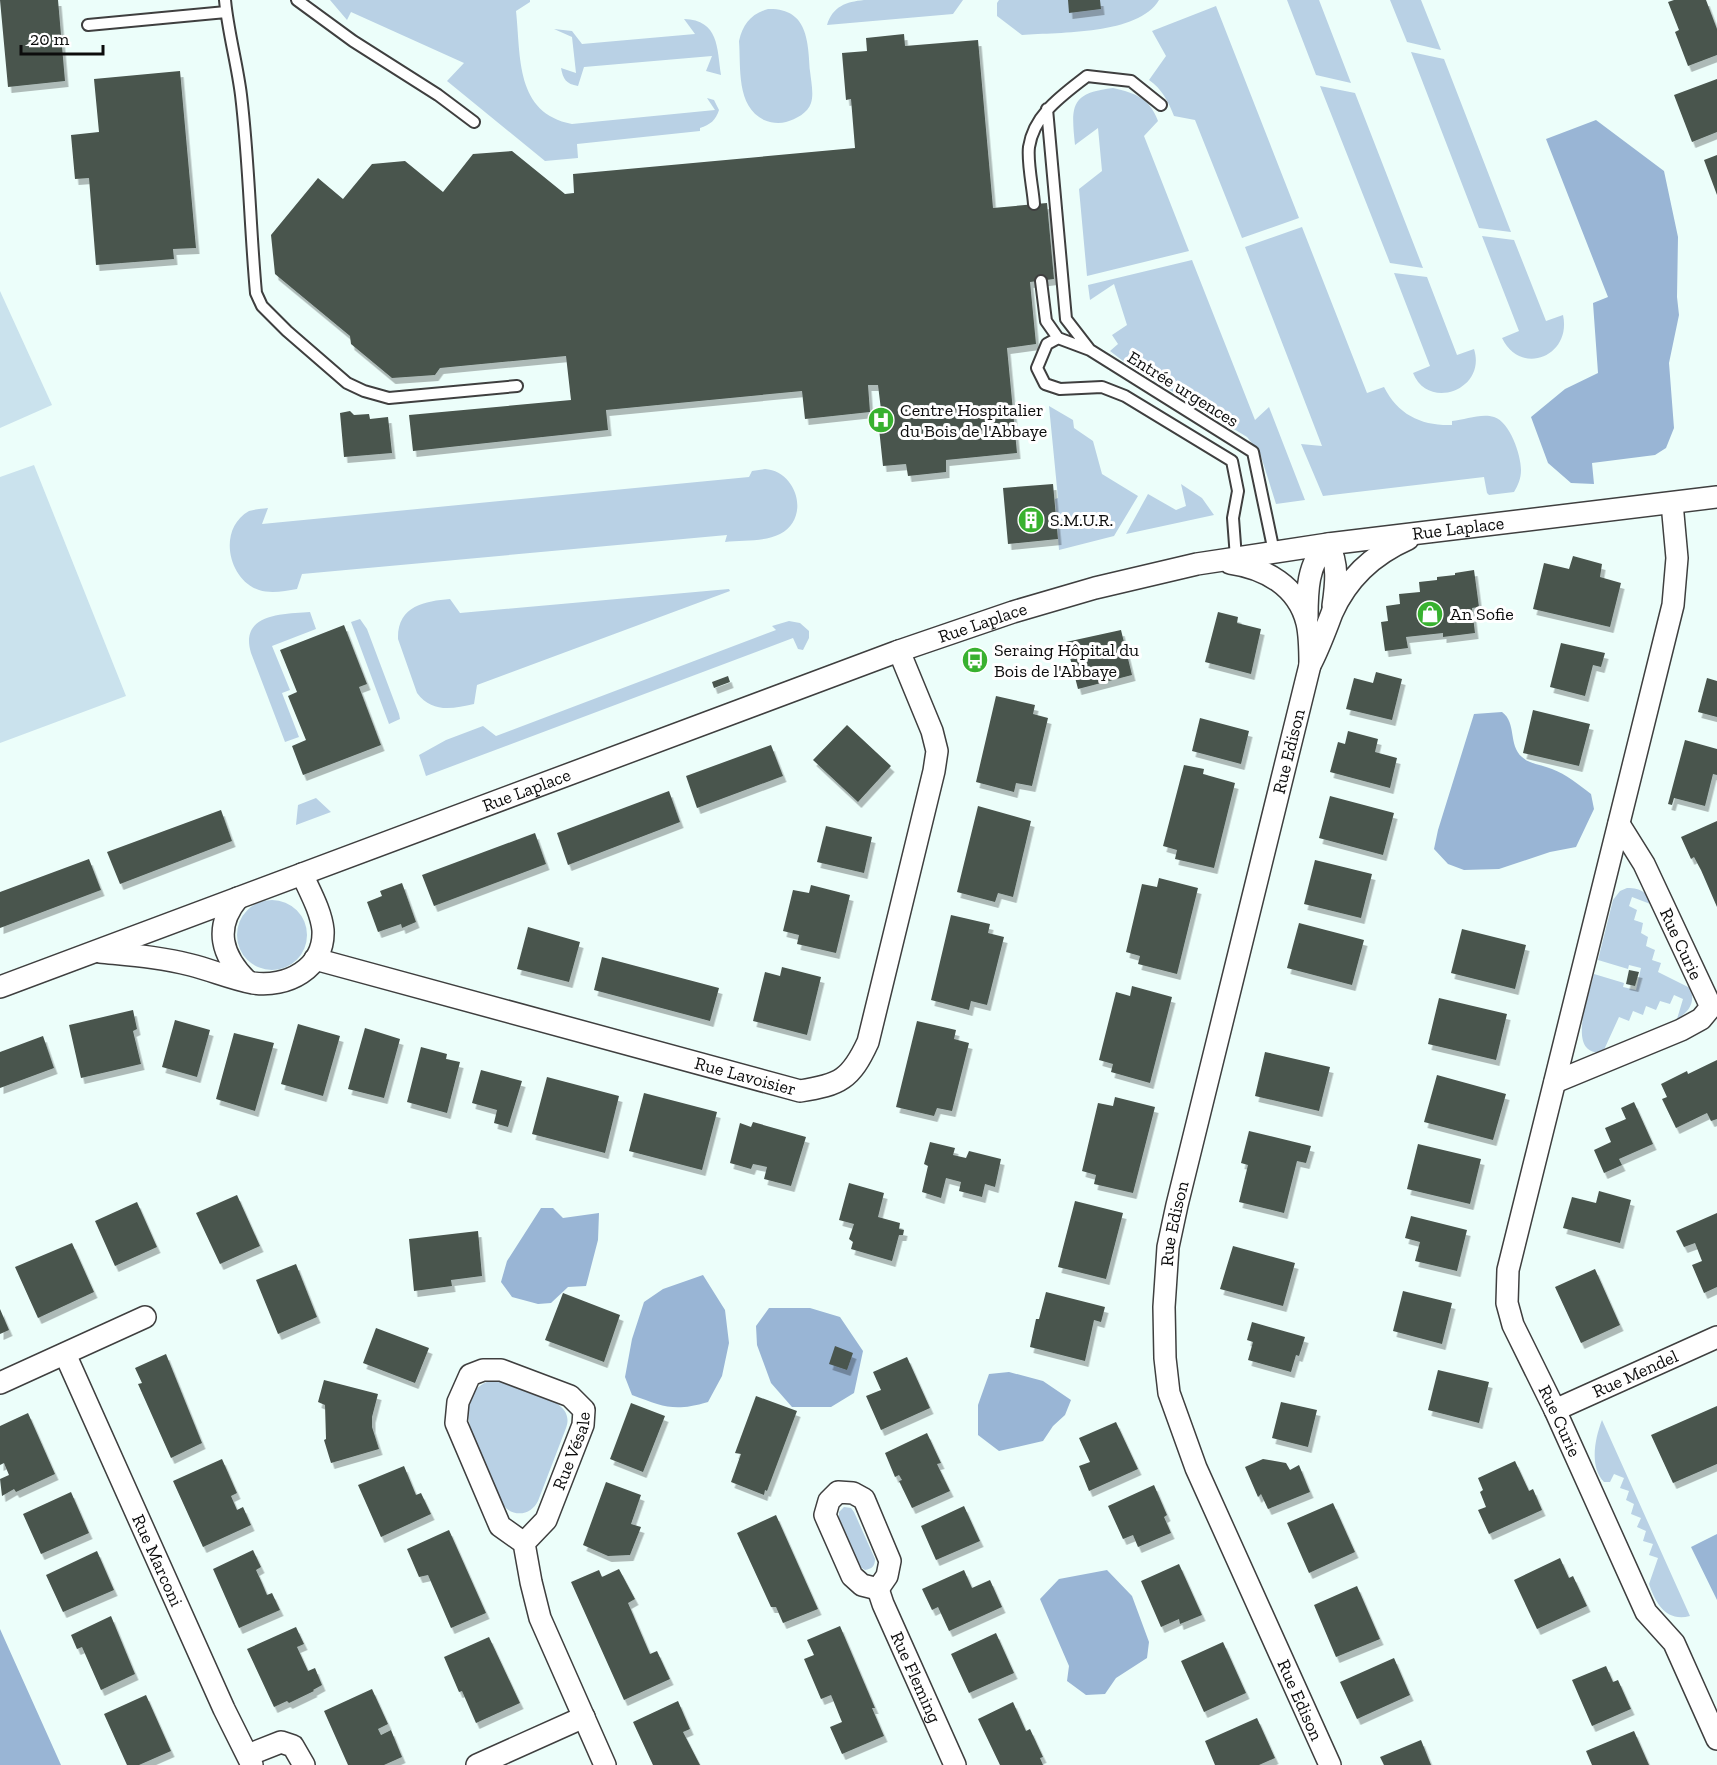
<svg xmlns="http://www.w3.org/2000/svg" width="1717" height="1765" font-family="'Zilla Slab',serif">
	<style>
		.green { fill: #b9d1e5 }
		.forest { fill: #99b5d5 }
		.pitch { fill: #cae2ed }
		.building { fill: #49544d; filter: url(#shadow) }
		.lines { fill: none; stroke-linecap: round; stroke-linejoin: round }
		.lane-casing { stroke: #3f3f3f; stroke-width: 14 }
		.street-casing { stroke: #3f3f3f; stroke-width: 24 }
		.lane { stroke: #fff; stroke-width: 10 }
		.street { stroke: #fff; stroke-width: 21 }
		.labels { text-anchor: middle; dominant-baseline: central; stroke-width: 6; stroke-linejoin: round; paint-order: stroke }
		.street-label { font-size: 18px; fill: #0c0c0c; stroke: #fff }
		.poi-label { font-size: 18px; fill: #0c0c0c; stroke: #fff; text-anchor: start }
	</style>
	<defs>
		<filter id="shadow"><feDropShadow dx="3.5" dy="6" stdDeviation="0" flood-color="#0004"/></filter>
	</defs>
	<rect width="100%" height="100%" fill="#ecfefa"/>
	<path class="green" d="M330 0H530V2L516 11C521 57 515 113 572 124L715 110 707 98 714 100 719 110C716 120 710 125 700 128V131L577 144 578 158 545 161 447 81 464 63 351 12 347 20Z
		M864 0H963L953 14 827 25C833 6 846 2 864 0Z
		M999 0H1159C1138 35 1060 32 1022 35L997 16V3Z
		M1287 0H1319L1351 83 1316 75Z
		M1390 0H1421L1441 50 1407 42Z
		M1216 6 1299 218 1242 238 1195 120 1174 116C1168 101 1162 89 1149 80L1166 56 1152 31Z
		M768 9C808 8 808 41 810 71 811 81 814 94 811 103 808 113 796 119 786 122 779 124 771 123 764 120 736 106 741 68 739 41 743 24 751 14 768 9Z
		M684 19C719 20 717 48 721 75L706 71 712 56 584 67 578 86C566 84 563 79 561 68L576 73 572 37 554 29 572 31 582 44 695 34Z
		M1411 52 1444 59 1511 232 1479 228Z
		M1320 86 1355 93 1423 268 1390 263Z
		M1113 88C1136 93 1150 99 1158 121L1144 136 1189 251 1087 276 1079 189 1102 171 1098 128 1075 145C1071 106 1070 93 1113 88Z
		M1302 227 1367 393 1384 387C1398 415 1422 426 1452 425V421C1465 420 1481 413 1494 417 1510 422 1521 455 1521 470 1521 479 1518 485 1514 492L1489 495 1487 493 1484 477 1323 496 1301 444 1322 446 1245 247Z
		M1482 236 1514 240 1546 321 1563 315C1572 356 1521 377 1502 338L1519 331Z
		M1192 260 1255 420 1269 407 1305 500 1276 504 1260 453 1247 437 1127 364 1110 351 1118 344 1112 335 1127 325 1114 284 1090 300 1088 285Z
		M1394 273 1427 277 1457 355 1474 349C1487 390 1428 411 1413 373L1430 366Z
		M1049 406 1073 420 1074 428 1093 441 1102 474 1138 496 1114 536 1059 550 1055 499 1058 498Z
		M765 469C797 471 811 518 780 534 765 542 742 540 725 542L727 535 302 574 297 589C285 591 271 594 259 590 228 580 217 529 249 511 255 509 261 509 268 508L262 524 749 477 752 471Z
		M1181 484 1202 498 1214 515 1126 534 1148 494 1176 510 1186 506Z
		M729 589 730 591 477 685 474 704C452 709 432 713 417 693L398 639C397 606 425 601 450 599L460 613Z
		M310 612 316 629 272 646 290 690 282 693 299 737 285 742 251 653C239 613 284 614 310 612Z
		M360 619 367 629 399 714 400 719 389 724 351 622Z
		M789 621 800 623 809 631V638L803 650 798 649 793 638 426 776 419 755 446 740 483 726 496 736 776 630 772 626Z
		M316 798 331 812 296 825 298 805Z
		M1627 888C1642 888 1647 893 1653 905L1632 897 1629 906 1637 910 1634 920 1643 923 1641 933 1648 937 1646 946 1655 950 1652 960 1661 963 1658 972 1690 988C1696 1002 1689 1012 1677 1019L1683 999 1674 995 1670 1004 1660 1001 1656 1010 1646 1006 1643 1015 1633 1011 1629 1021 1619 1017 1603 1052C1564 1057 1590 993 1594 974L1624 983 1623 987 1636 990 1641 968 1629 965 1628 969 1598 960 1613 900 1620 891Z
		M237 935a35 35 0 1 1 70 0a35 35 0 1 1-70 0Z
		M489 1381H497L556 1403C566 1409 570 1418 566 1428L538 1501C533 1512 519 1518 507 1509 499 1502 495 1486 490 1476 478 1449 448 1397 489 1381Z
		M1602 1420 1690 1616C1666 1622 1656 1604 1649 1584L1658 1558 1649 1555 1653 1544 1643 1541 1646 1531 1637 1527 1641 1518 1631 1514 1634 1504 1626 1500 1629 1491 1620 1488 1624 1478 1614 1474 1610 1482H1604C1589 1467 1595 1438 1602 1420Z
		M844 1507 851 1508 854 1512 875 1559C875 1566 872 1569 865 1570L860 1567 839 1518V1512Z"/>
	<path class="forest" d="M1596 120 1664 171 1678 237 1677 297 1679 315 1669 363 1674 428 1666 448 1655 455 1592 463 1594 484 1571 483 1548 463 1531 417 1565 389 1598 373 1593 303 1608 297 1546 139Z
		M1502 712C1517 723 1508 745 1522 757 1529 764 1543 765 1552 769 1566 774 1579 785 1591 794L1594 809 1576 847 1550 852 1499 869 1464 870 1448 864 1434 849 1438 830 1474 714Z
		M541 1208H553L563 1218 599 1213 598 1240 586 1286 568 1287 551 1303 538 1304 512 1297 501 1282 507 1261Z
		M703 1275 725 1310 729 1343 722 1376 708 1402C674 1412 664 1407 632 1395L625 1377 632 1339 644 1302 663 1289Z
		M769 1308H810L840 1317 863 1351 854 1393 831 1407H792L771 1383 757 1345 756 1326Z
		M1009 1372 1043 1381 1071 1400 1065 1415 1053 1426 1043 1441 999 1451 978 1435V1405L989 1374Z
		M1717 1534V1600L1691 1547Z
		M1107 1570 1132 1596 1149 1642 1147 1658 1116 1678 1105 1694 1086 1695 1067 1681 1069 1666 1040 1599 1059 1579Z
		M0 1629 61 1765H0Z"/>
	<path class="pitch" d="M0 291 52 405 0 428Z
		M34 465 126 696 0 743V477Z"/>
	<path class="building" d="M0 0H58L65 81 8 87Z
		M1068 0H1100L1101 9 1069 13Z
		M1674 0H1706L1717 29V55L1688 66 1675 32 1679 30 1668 2Z
		M904 34 905 46 978 40 993 208 1047 203 1054 279 1030 282 1036 344 1007 348 1017 453 946 460V472L908 476 906 464 883 466 878 419 882 418 878 385H868L870 412 805 419 802 391 606 410 608 430 413 451 409 415 571 400 566 356 440 368 435 375 392 378 351 344 350 336 275 274 271 235 318 178 343 199 372 164 405 161 443 192 473 154 512 151 565 194 574 193 573 174 855 148 851 99 846 100 842 53 867 51 866 38Z
		M180 71 196 248 173 249 174 259 96 265 89 178 75 179 71 135 99 132 94 79Z
		M1717 79V132L1692 142 1674 95Z
		M1717 155V195L1704 160Z
		M350 411 354 415 369 414 370 419 388 417 392 453 344 457 340 413Z
		M1053 484 1058 539 1008 544 1003 488Z
		M1573 556 1602 564 1600 577 1621 583 1610 627 1533 609 1544 563 1569 569Z
		M1474 570 1479 607 1472 608 1475 633 1443 637V633L1406 637 1408 648 1385 651 1381 622 1388 621 1386 606 1400 604 1399 594 1420 592 1419 582 1437 580V577L1455 575V573Z
		M1218 612 1238 617 1237 623 1261 629 1251 674 1205 662Z
		M344 625 367 684 359 687 381 745 303 775 292 746 306 740 288 696 297 692 280 650Z
		M1121 630 1132 675 1078 689 1066 642Z
		M1561 643 1605 653 1601 667 1593 665 1585 696 1550 687Z
		M1376 672 1402 679 1392 720 1346 709 1354 678 1373 683Z
		M728 676 730 682 714 688 712 682Z
		M1707 678 1717 681V717L1698 712Z
		M996 696 1035 705 1033 714 1048 718 1032 786 1016 783 1014 792 976 782Z
		M1533 710 1590 724 1579 766 1523 753Z
		M1200 718 1249 731 1241 764 1192 751Z
		M847 725 891 766 858 802 813 760Z
		M1348 731 1378 739 1375 752 1397 758 1390 788 1330 772 1338 742 1345 744Z
		M1685 740 1717 749V775L1713 774 1705 806 1674 798 1672 805 1668 804Z
		M771 745 783 776 697 808 686 776Z
		M1184 765 1204 769 1203 774 1235 783 1214 868 1175 859 1177 850 1163 846Z
		M669 791 680 822 568 865 557 833Z
		M1330 796 1394 813 1383 855 1319 838Z
		M978 806 1031 821 1013 897 998 893 995 902 957 892Z
		M221 810 232 841 120 884 107 852Z
		M1717 821V907L1701 870 1694 857 1691 859 1681 837Z
		M826 826 872 837 864 873 817 862Z
		M535 833 546 864 434 906 422 875Z
		M89 859 101 890 0 928V892Z
		M1315 860 1372 874 1361 918 1304 904Z
		M1159 878 1198 888 1177 974 1138 964 1140 956 1126 952 1142 884 1157 887Z
		M402 883 416 922 402 928 401 924 378 932 367 902 382 896 380 891Z
		M811 885 850 895 836 953 797 944 799 935 783 931 793 890 809 893Z
		M951 915 990 924 988 933 1004 937 987 1005 971 1001 969 1010 931 1000Z
		M1299 923 1364 940 1352 985 1287 968Z
		M528 927 580 942 569 982 517 969Z
		M1462 929 1526 945 1515 989 1451 973Z
		M602 957 719 988 710 1021 594 990Z
		M782 967 821 977 807 1035 753 1021 765 972 780 976Z
		M1629 970 1639 972 1635 986 1626 984Z
		M1132 986 1172 997 1150 1083 1111 1072 1113 1064 1099 1060 1116 992 1130 996Z
		M1439 998 1507 1014 1496 1060 1428 1044Z
		M133 1010 137 1029 133 1031 141 1064 81 1078 69 1025Z
		M175 1020 210 1030 197 1077 162 1067Z
		M917 1021 956 1030 954 1039 969 1043 952 1111 937 1108 934 1116 896 1107Z
		M298 1024 340 1036 323 1096 281 1084Z
		M365 1028 400 1039 384 1098 348 1089Z
		M234 1033 274 1043 255 1111 216 1099Z
		M43 1036 54 1068 0 1088V1052Z
		M421 1047 447 1054 446 1059 460 1062 447 1113 407 1102Z
		M1265 1052 1330 1067 1319 1111 1255 1096Z
		M1717 1060V1119L1711 1121 1707 1113 1676 1128 1662 1099 1667 1097 1661 1084 1687 1071 1688 1074Z
		M481 1070 522 1081 508 1127 494 1123 497 1110 472 1103Z
		M1437 1075 1506 1094 1493 1140 1424 1122Z
		M547 1077 619 1096 605 1153 532 1134Z
		M644 1093 717 1112 702 1170 629 1151Z
		M1115 1097 1155 1107 1133 1193 1094 1184 1096 1175 1082 1171 1098 1103 1113 1106Z
		M1634 1102 1653 1144 1619 1159 1622 1165 1604 1173 1594 1150 1611 1142 1605 1128 1626 1119 1621 1108Z
		M753 1122 806 1137 791 1186 764 1179 767 1167 753 1164 751 1169 730 1163 740 1123 751 1127Z
		M1249 1131 1311 1146 1306 1163 1297 1161 1284 1213 1239 1202 1248 1165 1241 1163Z
		M930 1142 955 1148 953 1155 966 1158 969 1151 1001 1159 995 1187 985 1184 982 1197 959 1191 961 1182 946 1178 941 1198 922 1192 928 1166 924 1164Z
		M1418 1144 1481 1159 1470 1204 1407 1189Z
		M849 1183 884 1193 878 1217 900 1223 899 1229 904 1230 903 1235H899L892 1261 851 1249 853 1242 849 1239 854 1224 839 1220Z
		M1599 1191 1631 1200 1620 1243 1563 1228 1572 1197 1596 1203Z
		M237 1195 260 1246 220 1264 196 1213Z
		M1075 1201 1123 1213 1106 1279 1058 1267Z
		M137 1202 157 1247 115 1266 95 1221Z
		M1717 1213V1287L1704 1293 1692 1265 1702 1261 1695 1243 1684 1247 1676 1231Z
		M1411 1216 1467 1230 1457 1271 1415 1261 1420 1242 1405 1238Z
		M478 1231 482 1276 451 1280 452 1286 414 1291 409 1239Z
		M72 1243 94 1292 38 1318 15 1267Z
		M1233 1246 1295 1263 1283 1306 1220 1289Z
		M296 1264 317 1317 278 1334 256 1280Z
		M1595 1269 1620 1325 1581 1343 1555 1287Z
		M1403 1291 1452 1303 1442 1344 1393 1331Z
		M1046 1292 1105 1307 1101 1322 1094 1320 1085 1361 1030 1347 1036 1319H1039Z
		M563 1293 620 1315 604 1362 545 1340Z
		M0 1309 9 1330 0 1334Z
		M1252 1322 1305 1337 1299 1356 1296 1355 1291 1372 1248 1360 1253 1342 1247 1340Z
		M376 1328 429 1348 415 1383 363 1363Z
		M835 1346 853 1353 847 1370 829 1364Z
		M166 1354 202 1443 171 1458 138 1384 142 1383 135 1368Z
		M907 1357 930 1408 881 1430 866 1396 881 1390 873 1372Z
		M1438 1370 1489 1382 1479 1423 1428 1410Z
		M324 1380 378 1394 372 1417V1427L379 1449 331 1463 324 1440 326 1439 325 1405 318 1402Z
		M756 1396 797 1411 767 1491 765 1490 764 1495 731 1482 741 1454 735 1453Z
		M1281 1402 1317 1410 1308 1447 1272 1438Z
		M631 1403 665 1416 643 1472 610 1459Z
		M1717 1406V1464L1673 1483 1651 1435Z
		M28 1413 55 1474 16 1492 14 1489 2 1496 0 1479 9 1475 4 1463 0 1465V1426Z
		M1116 1422 1138 1469 1089 1491 1079 1466 1090 1462 1079 1438Z
		M927 1433 941 1463 937 1464 950 1491 912 1508 899 1481 902 1480 899 1475 895 1477 885 1453Z
		M222 1459 237 1493 231 1496 237 1510 243 1507 251 1525 203 1547 173 1481Z
		M1263 1459 1286 1463 1290 1470 1299 1465 1310 1492 1268 1509 1261 1494 1258 1497 1245 1467Z
		M1515 1461 1529 1491 1533 1489 1542 1510 1489 1534 1478 1510 1486 1507 1480 1492 1483 1490 1478 1478Z
		M404 1466 416 1495 421 1493 431 1514 381 1537 358 1485Z
		M606 1482 641 1495 631 1524 641 1527 630 1555 608 1556 583 1545Z
		M1154 1485 1167 1515 1164 1517 1171 1533 1138 1547 1133 1535 1123 1539 1108 1506Z
		M71 1492 89 1533 41 1554 23 1514Z
		M1333 1503 1355 1552 1309 1573 1287 1523Z
		M964 1506 980 1541 936 1560 921 1526Z
		M776 1515 818 1609 783 1623 776 1607H771L737 1533Z
		M449 1530 486 1613 451 1628 428 1575 419 1577 407 1549Z
		M253 1550 261 1567 256 1570 262 1583 267 1595 272 1593 280 1610 239 1628 213 1569Z
		M97 1551 114 1590 63 1612 46 1575Z
		M1560 1558 1569 1578 1573 1576 1587 1606 1537 1629 1514 1580Z
		M1179 1564 1202 1615 1180 1624 1179 1619 1161 1627 1141 1581Z
		M619 1569 635 1599 628 1603 650 1654 657 1651 670 1679 624 1700 571 1582 599 1570 602 1577Z
		M964 1570 972 1588 990 1580 1002 1607 949 1631 938 1607 932 1610 922 1589Z
		M1357 1586 1380 1639 1336 1657 1314 1605Z
		M111 1616 135 1674 101 1690 82 1647 77 1649 71 1635Z
		M840 1626 875 1708H872L884 1736 842 1754 830 1727 842 1722 831 1695 821 1699 804 1659 814 1655 807 1640Z
		M296 1627 304 1644 297 1647 308 1671 315 1668 322 1685 313 1690 314 1691 289 1703 287 1701 274 1707 247 1649Z
		M996 1633 1014 1673 969 1693 951 1654Z
		M489 1637 520 1703 476 1723 462 1691 459 1692 444 1657Z
		M1223 1642 1246 1693 1204 1712 1181 1661Z
		M1394 1658 1410 1695 1357 1719 1340 1682Z
		M1606 1666 1613 1682 1618 1680 1631 1709 1592 1726 1572 1680Z
		M372 1689 388 1724 378 1729 381 1735 391 1730 402 1757 384 1765H348L324 1711Z
		M146 1695 171 1751 139 1765H127L104 1714Z
		M678 1701 690 1729 683 1732 700 1765H653L633 1722Z
		M1013 1702 1026 1731 1030 1729 1043 1757 1040 1758 1043 1765H1000L978 1719Z
		M1257 1718 1275 1758 1259 1765H1215L1205 1741Z
		M1634 1731 1649 1765H1592L1586 1751Z
		M1421 1740 1431 1765H1384L1380 1757Z"/>
	<g class="lines">
		<defs>
			<path id="lane" d="M225 0C228 32 237 63 241 95 249 161 250 227 256 293L262 306 287 331 347 383 364 391 389 398 517 386
				M297 0 353 41 438 95 474 122
				M88 25 226 12
				M1047 109 1066 319 1090 350
				M1034 204C1033 189 1027 162 1029 147 1034 114 1063 95 1087 76L1131 81 1161 105
				M1041 281 1046 321 1058 338 1090 350 1253 452 1274 552
				M1058 338 1047 344 1037 368 1045 384 1060 389 1102 387 1125 396 1232 461 1238 491 1233 518 1236 558"/>
			<g id="street">
				<path id="s1" d="M1672 503 1677 558 1673 605 1508 1270 1507 1303 1513 1325 1555 1410 1646 1612 1674 1643 1717 1739"/>
				<path d="M1230 563C1265 568 1298 586 1307 623 1310 636 1310 651 1310 665"/>
				<path d="M1307 618C1307 593 1307 562 1328 544 1339 564 1336 585 1333 606"/>
				<path d="M238 898C213 928 222 956 247 981"/>
				<path d="M100 952C130 955 161 957 191 965 211 970 232 979 253 983 286 988 325 969 323 930 321 911 310 892 302 874"/>
				<path id="s2" d="M315 959 800 1091C840 1085 851 1079 868 1042L934 771 937 751 932 731 899 651"/>
				<path id="s3" d="M0 987 896 652 1013 612 1095 588 1197 564 1328 544 1717 497"/>
				<path d="M1555 1082 1681 1030 1701 1019 1711 1007 1644 864 1619 824"/>
				<path id="s4" d="M65 1354 224 1709 252 1765"/>
				<path d="M0 1383 145 1317"/>
				<path id="s5" d="M1555 1410 1717 1337"/>
				<path d="M838 1492 853 1493 864 1499 890 1561 887 1576 878 1589 862 1585 852 1576 825 1515 829 1501Z"/>
				<path id="s6" d="M524 1543 546 1520 583 1425 584 1410 570 1396 501 1370H483L470 1375 458 1402 456 1423 500 1526 524 1543 531 1582 540 1618 605 1765"/>
				<path id="s7" d="M878 1589 883 1604 955 1765"/>
				<path d="M248 1755 281 1742 293 1746 304 1765"/>
				<path d="M477 1765 584 1717"/>
				<path id="s8" d="M1330 1765 1196 1468 1169 1393 1165 1358 1164 1307 1168 1247 1177 1205 1310 665C1319 648 1325 631 1332 613 1347 579 1374 554 1408 539"/>
			</g>
		</defs>
		<use href="#lane" class="lane-casing"/>
		<use href="#street" class="street-casing"/>
		<use href="#lane" class="lane"/>
		<use href="#street" class="street"/>
	</g>
	<defs>
		<symbol id="hospital-disc" viewBox="-11 -11 22 22"><circle r="9.5" fill="#38b12f" stroke="#fff"/><path d="M-5-5h3v3.5h4V-5h3V5h-3V1.5h-4V5h-3Z" fill="#fff"/></symbol>
		<symbol id="building-disc" viewBox="-11 -11 22 22"><circle r="9.5" fill="#38b12f" stroke="#fff"/><path d="M-4-6H4V6H1V3H-1V6H-4ZM-2.5-4.3h1.7v1.8h-1.7ZM.8-4.3h1.7v1.8H.8ZM-2.5-1h1.7V.8h-1.7ZM.8-1h1.7V.8H.8Z" fill="#fff"/></symbol>
		<symbol id="shop-disc" viewBox="-11 -11 22 22"><circle r="9.5" fill="#38b12f" stroke="#fff"/><path d="M-5-2.5h2.3a2.7 3.5 0 0 1 5.4 0H5L5.5 6h-11ZM-1.5-2.5h3a1.5 2.3 0 0 0-3 0Z" fill="#fff"/></symbol>
		<symbol id="bus-disc" viewBox="-11 -11 22 22"><circle r="9.5" fill="#38b12f" stroke="#fff"/><path d="M-5-6H5V4H4V6H2V4H-2V6H-4V4H-5ZM-3.5-4V0h7V-4ZM-3.5 1.2v1.5H-2V1.2ZM2 1.2v1.5H3.5V1.2Z" fill="#fff"/></symbol>
	</defs>
	<g fill-rule="evenodd">
		<use href="#hospital-disc" x="866" y="405" width="30" height="30"/>
		<use href="#building-disc" x="1016" y="505" width="30" height="30"/>
		<use href="#shop-disc" x="1415" y="599" width="30" height="30"/>
		<use href="#bus-disc" x="960" y="645" width="30" height="30"/>
	</g>
	<g class="labels">
		<g class="street-label">
			<text transform="translate(1183 389) rotate(32)">Entrée urgences</text>
			<text stroke="none"><textPath href="#s3" startOffset="1534">Rue Laplace</textPath></text>
			<text stroke="none"><textPath href="#s3" startOffset="1048">Rue Laplace</textPath></text>
			<text stroke="none"><textPath href="#s8" startOffset="1062">Rue Edison</textPath></text>
			<text stroke="none"><textPath href="#s3" startOffset="562">Rue Laplace</textPath></text>
			<text transform="translate(1681 944) rotate(65)">Rue Curie</text>
			<text stroke="none"><textPath href="#s2" startOffset="446">Rue Lavoisier</textPath></text>
			<text stroke="none"><textPath href="#s8" startOffset="576">Rue Edison</textPath></text>
			<text stroke="none"><textPath href="#s5" startOffset="88">Rue Mendel</textPath></text>
			<text stroke="none"><textPath href="#s1" startOffset="950">Rue Curie</textPath></text>
			<text stroke="none"><textPath href="#s6" startOffset="106">Rue Vésale</textPath></text>
			<text stroke="none"><textPath href="#s4" startOffset="226">Rue Marconi</textPath></text>
			<text stroke="none"><textPath href="#s7" startOffset="96">Rue Fleming</textPath></text>
			<text transform="translate(1300 1700) rotate(66)">Rue Edison</text>
		</g>
		<g class="poi-label">
			<text x="900" y="410">Centre Hospitalier<tspan x="900" dy="21">du Bois de l'Abbaye</tspan></text>
			<text x="1050" y="520">S.M.U.R.</text>
			<text x="1450" y="614">An Sofie</text>
			<text x="994" y="650">Seraing Hôpital du<tspan x="994" dy="21">Bois de l'Abbaye</tspan></text>
		</g>
	</g>
	<path d="M21 45v9h82v-9" fill="none" stroke="#0c0c0c" stroke-width="3"/>
	<text x="30" y="45" font-size="18" fill="#0c0c0c" stroke="#ffffff" stroke-width="4.5" paint-order="stroke">20 m</text>
</svg>
